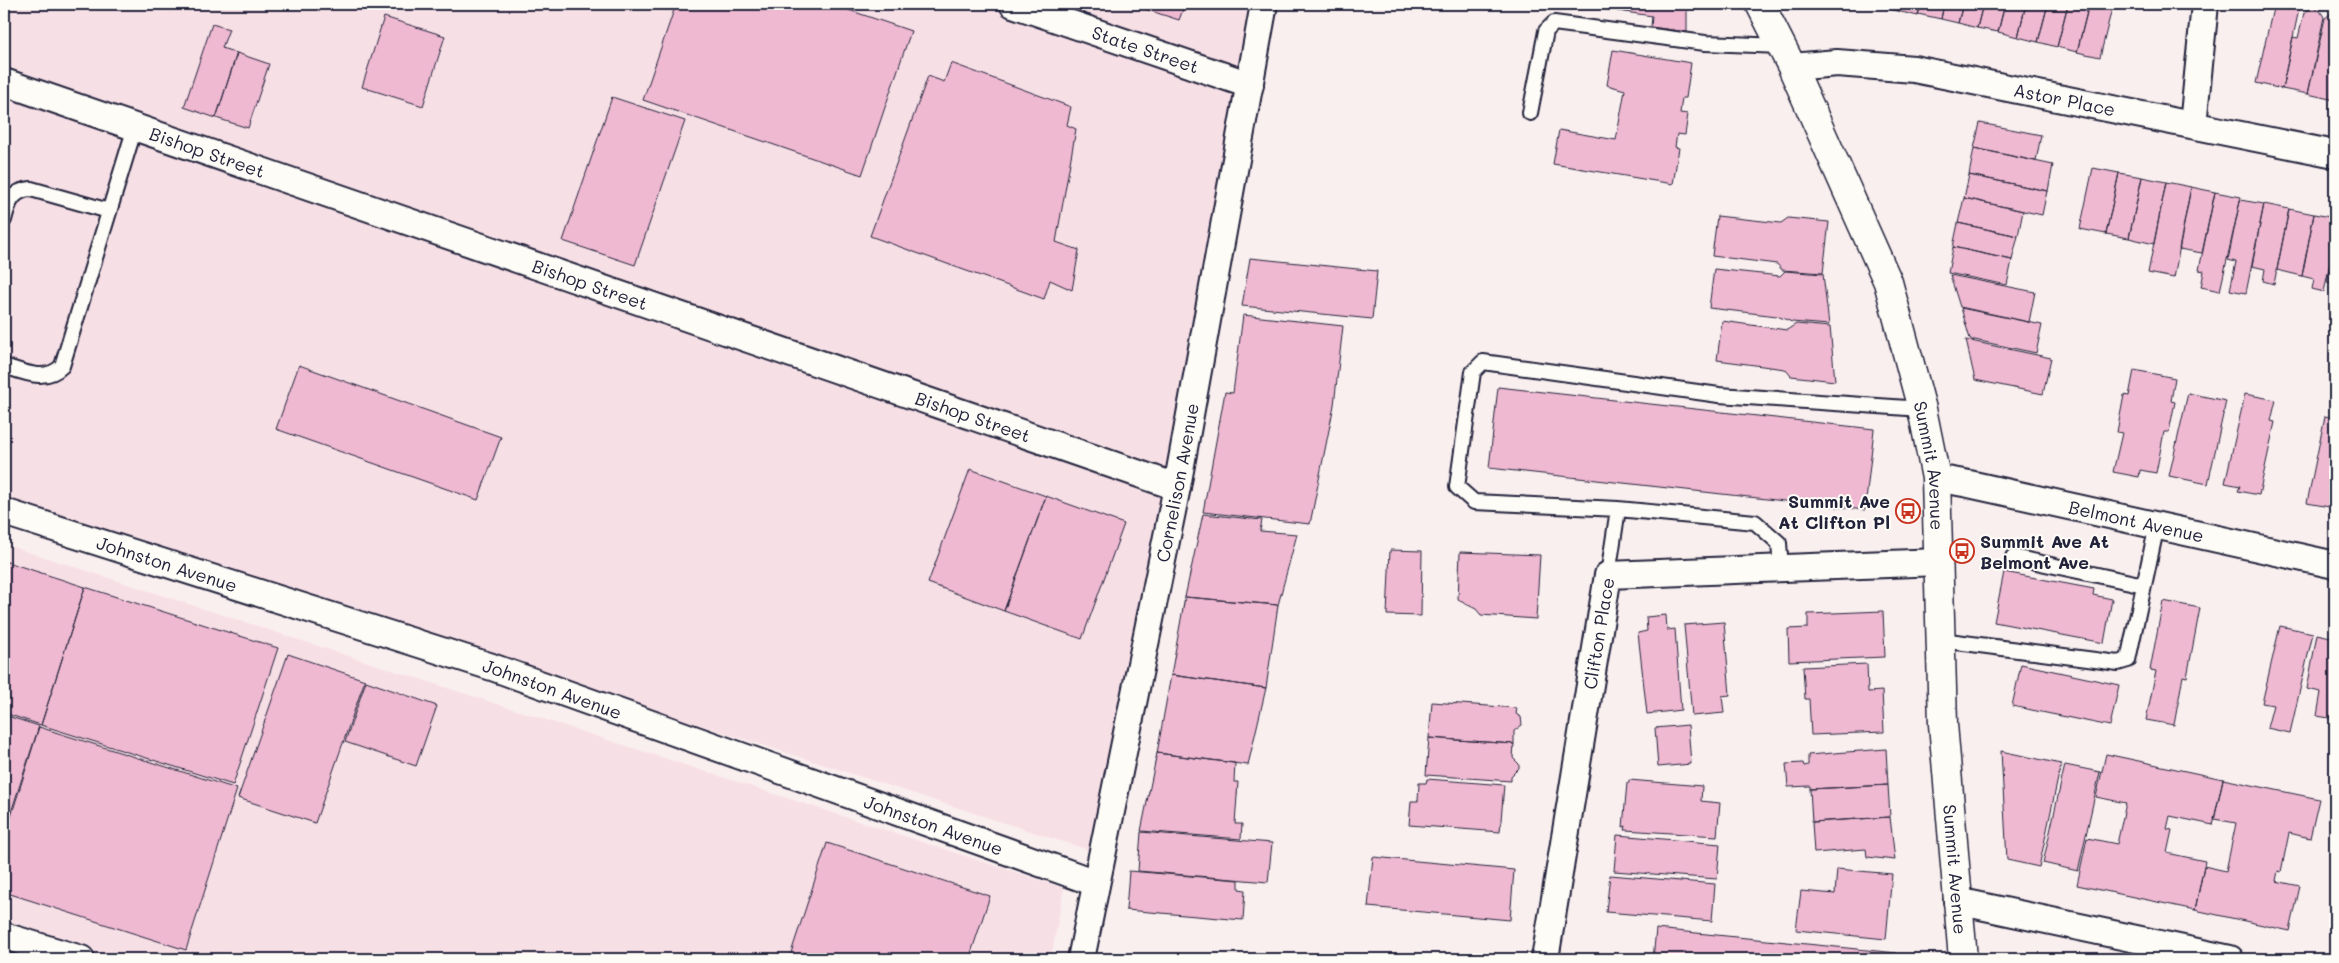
<svg xmlns="http://www.w3.org/2000/svg" width="2339" height="963" font-family="Mali,sans-serif">
	<style>
		.built { fill: #f7dfe6 }
		.building { fill: #efb9d1; stroke: #22223b }
		.lines { fill: none; stroke-linecap: round; stroke-linejoin: round }
		.lane-casing { stroke: #22223b; stroke-width: 18 }
		.street-casing { stroke: #22223b; stroke-width: 30 }
		.secondary-casing { stroke: #22223b; stroke-width: 31 }
		.lane { stroke: #fdfcf7; stroke-width: 14 }
		.street { stroke: #fdfcf7; stroke-width: 26 }
		.secondary { stroke: #fdfcf7; stroke-width: 28 }
		.labels { text-anchor: middle; dominant-baseline: central; stroke-width: 4; stroke-linejoin: round; paint-order: stroke }
		.street-label { font-size: 18px; fill: #22223b; stroke: #fdfcf7 }
		.poi-label { font-size: 18px; font-weight: bold; fill: #22223b; stroke: #fdfcf7; text-anchor: end }
	</style>
	<rect width="100%" height="100%" fill="#faefef"/>
	<filter id="ink" filterUnits="userSpaceOnUse"><feTurbulence type="fractalNoise" baseFrequency=".02" numOctaves="2"/><feDisplacementMap in="SourceGraphic" scale="10" xChannelSelector="R" yChannelSelector="G"/><feConvolveMatrix kernelMatrix="1 2 1 2 8 2 1 2 1" color-interpolation-filters="sRGB"/></filter>
	<g filter="url(#ink)">
		<path class="built" d="M4 4H1249L1098 853 4 501Z
			M4 544 1064 888 1051 959H4Z"/>
		<path class="building" d="M676 4H831L911 31 862 175 643 100Z
			M1129 4H1185L1179 20Z
			M1570 4H1687V32L1651 27 1652 16Z
			M1879 4H1898L1897 11 1879 6Z
			M1898 4H1921L1918 16 1897 11Z
			M1921 4H1944L1941 19 1918 14Z
			M1944 4H1963L1958 23 1941 19Z
			M1963 4H1983L1977 28 1958 23Z
			M1983 4H2005L1998 32 1977 28Z
			M2005 4H2026L2018 37 1998 32Z
			M2026 4H2048L2038 42 2018 37Z
			M2048 4H2068L2057 47 2038 42Z
			M2068 4H2089L2077 52 2057 47Z
			M2089 4H2113L2100 57 2077 52Z
			M2274 4 2299 9 2282 89 2256 83Z
			M2312 7 2319 9 2324 17 2308 94 2282 89 2293 37 2298 38 2304 13Z
			M2333 12 2335 13 2334 100 2308 94 2325 18Z
			M384 17 445 36 423 106 362 87Z
			M212 24 229 29 222 48 237 53 216 118 184 107Z
			M1613 50 1691 63 1686 98H1682L1680 113 1688 114 1685 135 1677 134 1675 147 1679 148 1673 184 1553 164 1559 130 1616 140 1625 90 1607 85Z
			M237 53 269 64 248 128 216 118Z
			M951 63 1071 107 1067 125 1076 129 1056 242 1079 250 1072 290 1050 280 1044 299 870 236 928 76 944 82Z
			M612 97 685 121 635 265 563 241Z
			M1980 123 2041 135 2036 161 1974 148Z
			M1974 148 2053 165 2048 191 1969 175Z
			M2093 168 2119 173 2106 234 2080 229Z
			M2119 173 2142 177 2129 238 2106 234Z
			M1969 175 2047 191 2042 215 1964 198Z
			M2142 177 2166 182 2154 244 2129 238Z
			M2166 182 2191 187 2174 278 2148 273Z
			M2191 187 2215 192 2202 253 2179 249Z
			M2215 192 2241 197 2220 291 2201 287 2204 271 2199 270Z
			M1964 198 2023 211 2018 236 1958 223Z
			M2240 200 2264 204 2246 293 2230 290 2236 262 2228 260Z
			M2264 204 2289 209 2274 284 2263 281 2265 269 2252 266Z
			M2289 209 2314 214 2302 276 2277 270Z
			M2314 214 2335 218V239L2324 292 2312 289 2314 279 2302 276Z
			M1717 216 1781 223 1788 218 1829 222 1823 273 1782 270 1777 264 1712 256Z
			M1958 223 2018 236 2012 260 1953 247Z
			M2335 239V283L2327 282Z
			M1953 247 2012 260 2007 285 1948 273Z
			M1250 258 1377 271 1372 319 1242 306Z
			M1714 269 1780 276 1785 271 1823 274 1829 325 1792 322 1777 316 1709 308Z
			M1950 275 2035 292 2029 322 1960 307Z
			M1961 308 2042 325 2036 353 1970 339Z
			M1243 315 1343 326 1334 405 1310 524 1203 512 1225 392 1233 393Z
			M1722 321 1787 330 1796 324 1830 327 1835 381 1791 376 1785 369 1717 360Z
			M1966 340 2051 358 2043 394 1975 380Z
			M299 365 501 437 478 500 276 429Z
			M2134 370 2175 378 2171 401 2175 402 2169 432H2164L2156 473 2140 470 2139 477 2113 472 2122 433 2117 432 2124 395 2129 396Z
			M1498 387 1874 429 1865 510 1489 468Z
			M2188 393 2226 401 2208 484 2169 476Z
			M2245 394 2276 400 2271 421 2275 422 2259 495 2238 491 2240 486 2225 483Z
			M2325 416 2335 418V508L2307 503Z
			M970 469 1046 496 1004 611 928 583Z
			M1046 496 1124 524 1082 639 1004 611Z
			M1203 514 1262 520 1260 531 1297 534 1278 605 1185 597Z
			M1390 550 1422 551 1421 616 1387 615Z
			M1460 552 1540 555 1536 619 1481 615 1476 609 1458 600Z
			M4 561 85 587 41 725 4 713Z
			M2004 572 2094 589 2093 595 2112 599 2104 643 1994 622Z
			M85 587 278 648 233 785 41 725Z
			M1185 597 1278 605 1266 688 1171 675Z
			M2163 601 2200 608 2187 677 2183 676 2174 725 2146 720 2156 671 2150 670Z
			M1883 611 1885 657 1789 661 1788 629 1808 628V614Z
			M1666 615 1667 630 1675 629 1681 710 1647 714 1638 633 1647 631 1646 617Z
			M1724 622 1730 695 1722 696 1724 713 1692 716 1684 625Z
			M2280 626 2313 633 2290 733 2267 728 2273 705 2262 703Z
			M2317 634 2335 638V719L2317 716 2321 692 2307 689Z
			M288 654 365 680 315 823 238 798Z
			M1867 664 1868 692 1882 691 1884 732 1811 735 1809 699H1805L1803 667Z
			M2021 664 2119 685 2110 726 2012 706Z
			M1171 675 1266 688 1248 765 1157 753Z
			M366 681 437 706 416 766 345 742Z
			M1432 702 1517 708 1516 714 1521 717 1522 725 1514 731V744L1429 738Z
			M4 715 39 726 4 834Z
			M1688 725 1691 764 1658 767 1655 728Z
			M39 727 237 789 186 950 4 892V839Z
			M1429 738 1514 744 1513 758 1519 764V768L1511 776V781L1426 775Z
			M1886 749 1888 785 1810 789V786L1788 787 1786 764 1803 763 1804 766 1808 765V755Z
			M2001 751 2061 764 2039 867 2007 860Z
			M1157 753 1235 763 1234 782H1238L1235 824H1242L1241 839 1141 831Z
			M2106 754 2223 779 2213 825 2170 816 2167 829 2172 830 2167 853 2205 861 2195 910 2077 885 2087 838 2117 844 2126 803 2096 797Z
			M2065 765 2100 772 2078 871 2043 863Z
			M1427 779 1504 785 1500 832 1409 825 1411 801H1418L1419 783H1426Z
			M2223 779 2319 799 2310 838 2289 833 2281 872 2278 871 2276 881 2300 886 2290 931 2195 910 2204 866 2226 871 2236 823 2214 819Z
			M1629 780 1702 786 1701 801 1720 803 1717 836 1625 830 1626 826 1623 827 1627 783H1629Z
			M1888 785 1890 817 1812 822 1810 789Z
			M1890 817 1895 860 1867 857 1866 849 1814 853 1812 822Z
			M1141 832 1272 843 1268 882 1138 871Z
			M1617 835 1720 844 1717 879 1614 871Z
			M827 843 990 896 969 959H789Z
			M1373 857 1514 870 1510 920 1368 907Z
			M1837 869 1892 874 1886 939 1796 930 1801 891 1835 894Z
			M1129 871 1239 880V889L1245 890 1243 920 1126 910Z
			M1610 875 1715 884 1712 921 1606 912Z
			M1656 929 1897 953V959H1653Z"/>
		<g class="lines">
			<defs>
				<path id="lane" d="M1530 113 1546 31 1554 23 1705 43 1781 46
					M4 220C8 204 12 190 31 189L109 211
					M4 366C24 372 45 383 62 366L135 127
					M1618 509 1755 522 1779 543 1781 568
					M2013 557 2144 585
					M1608 575 1618 509 1474 502 1457 487 1473 372 1483 362 1719 395 1922 409
					M1941 640 2118 663 2128 660 2157 525"/>
				<g id="street">
					<path id="s1" d="M1013 4 1250 85"/>
					<path id="s2" d="M1792 67 1837 63 1914 69 2335 154"/>
					<path id="s3" d="M4 82 1177 487"/>
					<path d="M2193 125 2205 4"/>
					<path id="s4" d="M1936 478 1969 484 2335 565"/>
					<path id="s5" d="M4 512 492 667 1096 883"/>
					<path d="M1957 901 2230 959"/>
					<path d="M4 936 81 959"/>
					<path id="s6" d="M1081 959 1177 487 1264 4"/>
					<path id="s7" d="M1545 959 1608 575 1939 562"/>
				</g>
				<g id="secondary">
					<path id="s8" d="M1760 4 1792 67 1888 282 1922 409 1936 478 1943 724 1963 959"/>
				</g>
			</defs>
			<use href="#lane" class="lane-casing"/>
			<use href="#street" class="street-casing"/>
			<use href="#secondary" class="secondary-casing"/>
			<use href="#lane" class="lane"/>
			<use href="#street" class="street"/>
			<use href="#secondary" class="secondary"/>
		</g>
	</g>
	<defs>
		<symbol id="bus-ring" viewBox="-11 -11 22 22"><circle r="9.5" fill="#fdfcf7" stroke="#c8321e" stroke-width="1.5"/><path d="M-5-6H5V4H4V6H2V4H-2V6H-4V4H-5ZM-3.5-4V0h7V-4ZM-3.5 1.2v1.5H-2V1.2ZM2 1.2v1.5H3.5V1.2Z" fill="#c8321e"/></symbol>
	</defs>
	<g fill-rule="evenodd">
		<use href="#bus-ring" x="1894" y="497" width="28" height="28"/>
		<use href="#bus-ring" x="1948" y="537" width="28" height="28"/>
	</g>
	<g class="labels">
		<g class="street-label">
			<text stroke="none"><textPath href="#s1" startOffset="140">State Street</textPath></text>
			<text stroke="none"><textPath href="#s2" startOffset="276">Astor Place</textPath></text>
			<text stroke="none"><textPath href="#s3" startOffset="215">Bishop Street</textPath></text>
			<text stroke="none"><textPath href="#s3" startOffset="620">Bishop Street</textPath></text>
			<text stroke="none"><textPath href="#s3" startOffset="1025">Bishop Street</textPath></text>
			<text stroke="none"><textPath href="#s8" startOffset="495">Summit Avenue</textPath></text>
			<text stroke="none"><textPath href="#s6" startOffset="486">Cornelison Avenue</textPath></text>
			<text stroke="none"><textPath href="#s4" startOffset="205">Belmont Avenue</textPath></text>
			<text stroke="none"><textPath href="#s5" startOffset="171">Johnston Avenue</textPath></text>
			<text stroke="none"><textPath href="#s7" startOffset="330">Clifton Place</textPath></text>
			<text stroke="none"><textPath href="#s5" startOffset="576">Johnston Avenue</textPath></text>
			<text stroke="none"><textPath href="#s5" startOffset="981">Johnston Avenue</textPath></text>
			<text stroke="none"><textPath href="#s8" startOffset="900">Summit Avenue</textPath></text>
		</g>
		<g class="poi-label">
			<text x="1890" y="501">Summit Ave<tspan x="1890" dy="21">At Clifton Pl</tspan></text>
			<text x="1980" y="541" text-anchor="start">Summit Ave At<tspan x="1980" dy="21">Belmont Ave</tspan></text>
		</g>
	</g>
	<rect width="2339" height="963" fill="none" stroke="#fdfcf7" stroke-width="20"/>
	<rect x="10" y="10" width="2319" height="943" fill="none" stroke="#22223b" stroke-width="2" filter="url(#ink)"/>
</svg>
